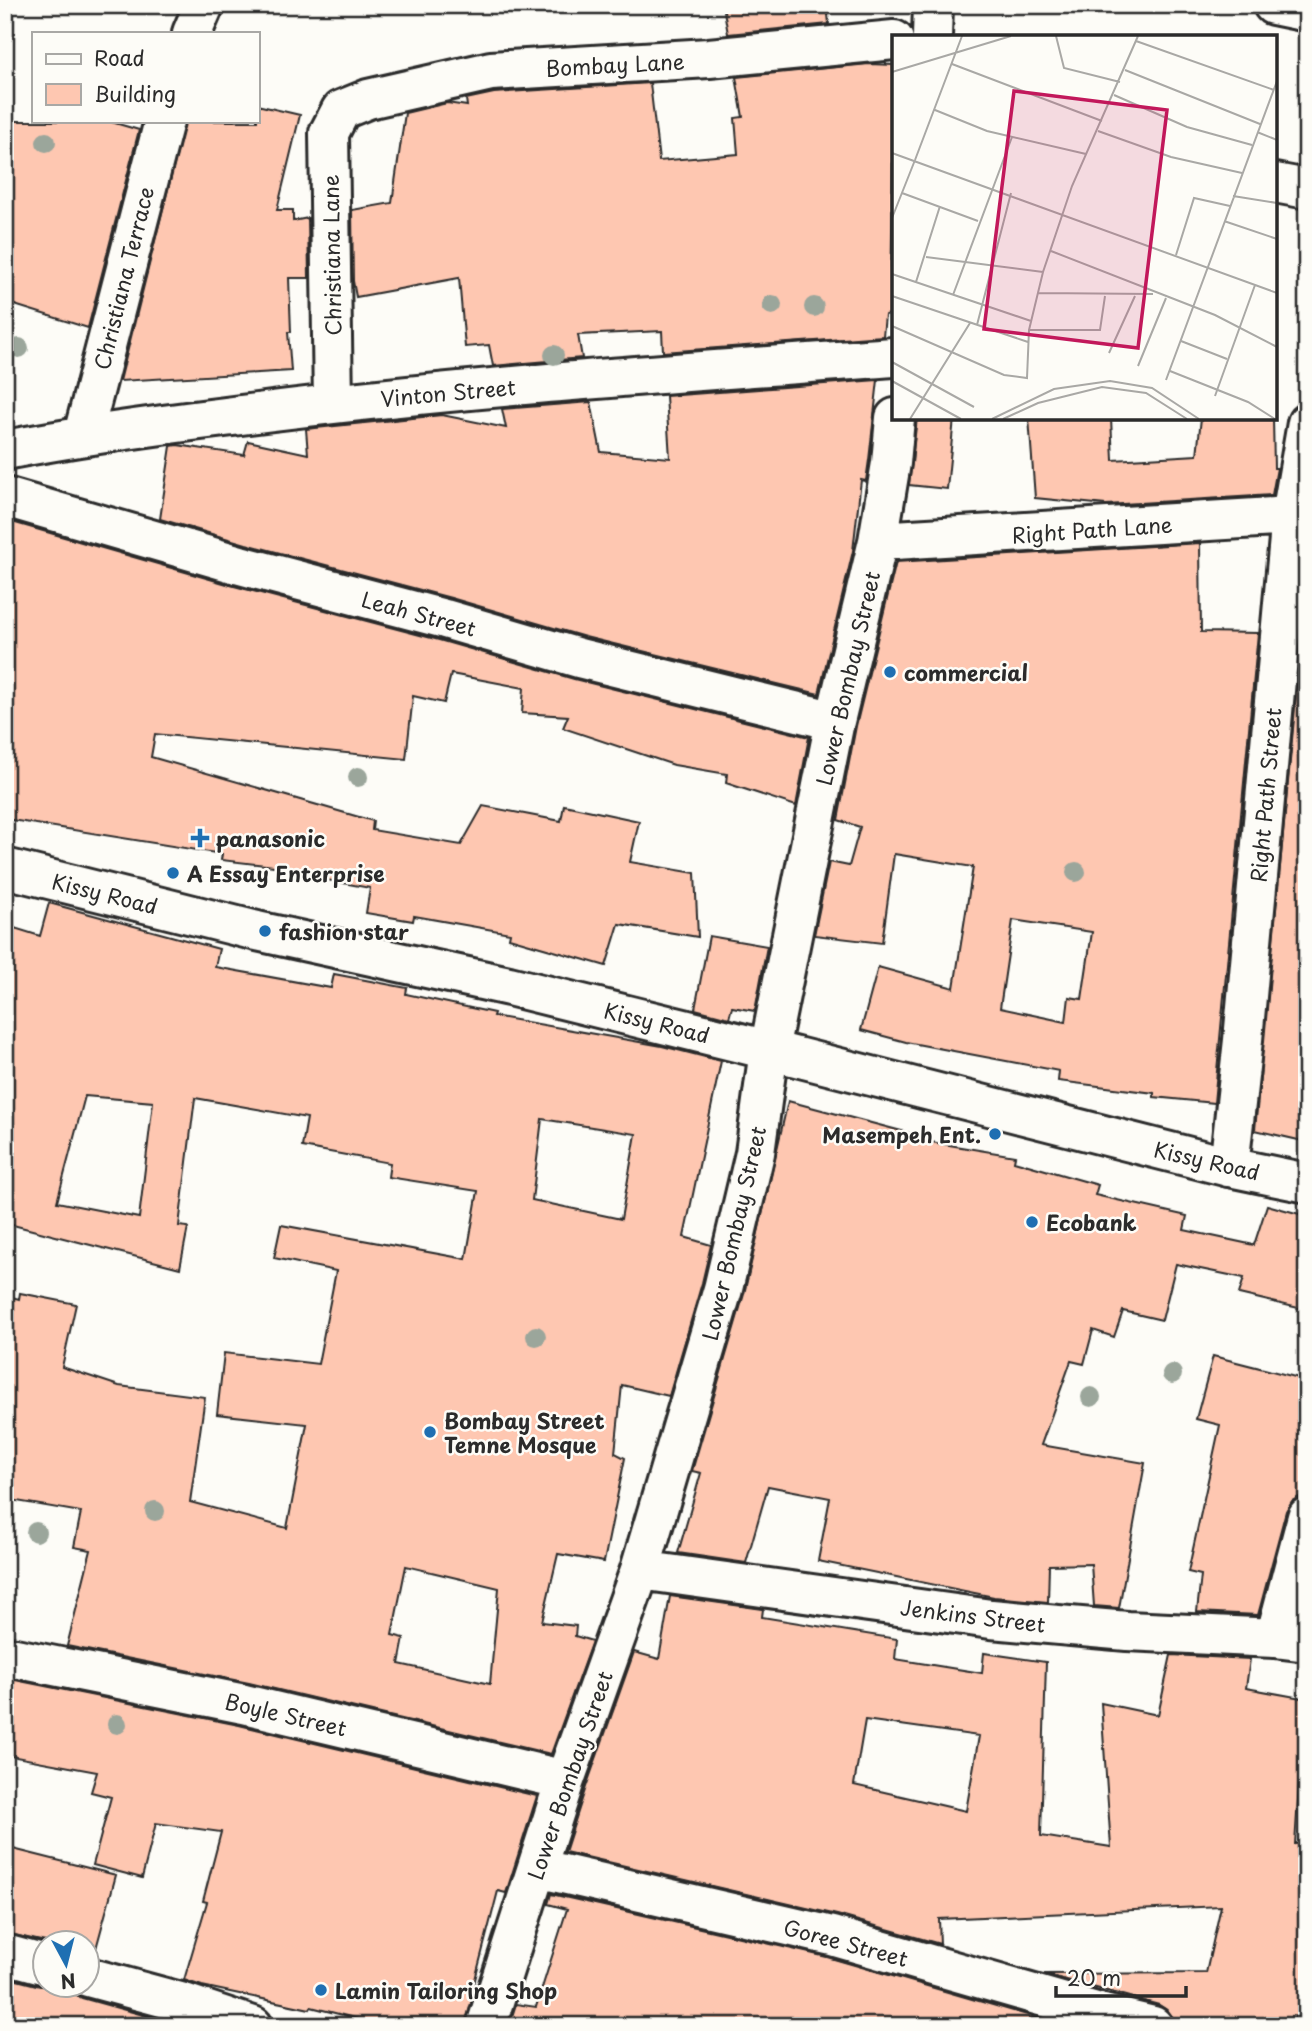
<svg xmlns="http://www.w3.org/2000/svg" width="1312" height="2031" font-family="'Playpen Sans',sans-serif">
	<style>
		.building { fill: #fec7b1; stroke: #2b2b2b; stroke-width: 2; fill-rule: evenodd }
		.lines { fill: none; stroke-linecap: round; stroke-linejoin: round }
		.minor-casing { stroke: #2b2b2b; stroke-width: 44 }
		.major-casing { stroke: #2b2b2b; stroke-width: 44 }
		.minor { stroke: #fdfcf7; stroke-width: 38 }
		.major { stroke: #fdfcf7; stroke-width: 38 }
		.tree { fill: #9ba69b }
		.poi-dot { fill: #1f6fb2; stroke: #fdfcf7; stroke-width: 2.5 }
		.labels { text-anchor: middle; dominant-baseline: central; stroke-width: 5; stroke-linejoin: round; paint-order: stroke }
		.street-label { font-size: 21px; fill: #2b2b2b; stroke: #fdfcf7 }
		.poi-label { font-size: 21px; font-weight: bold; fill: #2b2b2b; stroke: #fdfcf7; text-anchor: start }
		.inset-road { fill: none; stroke: #a9a8a5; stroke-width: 2 }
		.view { fill: #c2185b; fill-opacity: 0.15; stroke: #c2185b; stroke-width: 3.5 }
		.inset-edge { fill: none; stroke: #2b2b2b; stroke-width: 3.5 }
	</style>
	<rect width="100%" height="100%" fill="#fdfcf7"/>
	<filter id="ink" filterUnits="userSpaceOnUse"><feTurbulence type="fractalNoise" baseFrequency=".0143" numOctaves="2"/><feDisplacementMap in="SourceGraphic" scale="14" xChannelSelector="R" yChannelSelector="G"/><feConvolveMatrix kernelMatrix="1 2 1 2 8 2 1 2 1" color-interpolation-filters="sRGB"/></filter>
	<g filter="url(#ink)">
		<path class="building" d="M723 5H827L829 24 728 34Z
			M869 64 894 65 891 314 885 315 883 336 663 352 662 331 578 335 582 358 493 366 489 345 465 347 459 278 356 297 353 281 352 210 392 203 405 113 447 103 467 106 466 99 494 93 650 83 659 161 738 154 735 118 743 117 736 77Z
			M257 105 300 115 277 210H293V221L308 218 309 278H289L291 332H288L291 371 120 381 185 121H257Z
			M5 121H108L139 130 88 328 5 302Z
			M878 380 869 460 866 481 861 480 853 551 819 694 585 637 451 598 246 544 160 519 171 446 177 445 244 455 248 441 308 454 306 429 442 415 506 428 502 409 591 402 601 452 670 458 666 396Z
			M917 418H954L947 489 909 485Z
			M1029 418H1111L1113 460 1197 455 1201 418H1273L1274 468H1277L1272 495 1106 505 1035 498Z
			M5 520 234 586 439 640 574 679 809 737 796 806 726 783 727 774 674 765 563 728 568 716 522 713 524 688 451 674 444 703 413 696 406 759 155 734 151 757 373 821 372 830 461 845 483 806 561 821 564 805 639 821 630 862 695 873 698 937 619 924 606 966 509 938 510 933 414 916 413 921 366 913 370 888 300 875V869L221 860 222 854 5 819Z
			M1200 543 1201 632 1258 633 1214 1103 1154 1097V1093L1058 1081 1059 1071 906 1042 861 1030 878 967 954 988 973 867 894 854 882 943 814 935 829 862 849 866 860 827 838 820 856 726 896 562ZM1013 920 1092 932 1082 999 1069 997 1066 1022 1000 1008Z
			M1302 634H1307V1142L1255 1130Z
			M49 903 219 949 215 967 331 988 334 974 407 988 406 994 494 1013 493 1016 662 1046 721 1061 684 1237 711 1245 702 1283 669 1396 622 1385 615 1453 625 1458 604 1562 558 1554 542 1622 576 1626 575 1636 592 1641 551 1754 249 1683 67 1646 91 1550 74 1547 81 1512 5 1499V1295L19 1299 20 1293 76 1304 62 1367 119 1386 205 1397 190 1502 287 1528 307 1424 217 1414 224 1353 318 1364 336 1271 274 1258 281 1225 466 1259 478 1191 388 1177 390 1163 302 1147 307 1118 195 1098 179 1226 188 1227 180 1268 5 1223V925L40 936ZM85 1096 153 1102 139 1218 57 1202ZM542 1119 636 1134 621 1219 532 1200ZM406 1566 499 1588 490 1684 399 1664 404 1638 392 1635Z
			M709 936 767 946 755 1011 732 1007 729 1018 695 1009Z
			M788 1101 909 1133 907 1138 1015 1156 1014 1161 1098 1185 1095 1195 1187 1216 1184 1230 1254 1245 1267 1205 1307 1216V1310L1239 1294 1244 1278 1176 1264 1162 1320 1123 1311 1114 1337 1093 1330 1084 1364 1071 1361 1041 1445 1145 1463 1119 1608 1094 1606 1091 1564 1049 1565 1048 1602 994 1597 818 1561 830 1498 768 1486 746 1563 678 1553 701 1473 692 1471 744 1294Z
			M1213 1356 1307 1380V1496H1301L1292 1501 1286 1511 1258 1615 1197 1612 1201 1575 1188 1572 1220 1425 1196 1419Z
			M670 1596 763 1609 762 1617 897 1639 895 1659 982 1673 984 1653 1046 1662 1041 1836 1111 1847 1101 1703 1158 1715 1171 1655 1250 1659 1246 1688 1307 1699V1754H1301L1295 1844 1301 1843 1304 1872H1307V2019L1291 2016 1289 2026H1174V2019L1168 2011 1159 2005 1044 1974 1206 1973 1221 1906 939 1919 940 1944 837 1915 565 1852 586 1787 634 1652 659 1659ZM865 1720 979 1736 966 1811 854 1785Z
			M5 1678 239 1725 537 1796 506 1893 498 1891 471 1995 473 1996 465 2026H386L311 2007 310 2009 202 1986 184 1980 207 1902 203 1901 221 1832 156 1823 142 1878 93 1865 111 1797 91 1792 97 1772 5 1755Z
			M5 1847 116 1875 94 1956H88V1943H50L5 1933Z
			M551 1894 827 1957 1065 2026H509L516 2004 536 2007 567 1909 548 1904Z
			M5 1977 40 1986 68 1985 73 1993 82 1998 183 2026H5Z"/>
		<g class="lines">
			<defs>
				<path id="minor" d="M1273 5 1307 12
					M192 33 204 5
					M932 37 933 5
					M1275 183 1307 189
					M333 403 329 133 341 110 368 99 491 71 709 58 894 40
					M83 435 164 121
					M5 450C78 436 151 426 225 417 447 388 670 373 894 357
					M5 497 240 565 445 619 579 658 835 721
					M878 541 1307 515
					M1229 1167 1243 1040 1291 516 1307 423
					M640 1570 991 1619 1127 1631 1275 1638 1307 1642
					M1275 1638 1307 1517
					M5 1656 244 1704 565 1780
					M537 1868 832 1936 1103 2014 1153 2026
					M5 1954 46 1965
					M88 1977 184 2003 253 2026
					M486 2026 565 1780 640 1570 723 1289 755 1153 769 1050 835 721 878 541 891 463 895 418"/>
				<path id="major" d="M5 868 257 931 509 986 769 1050 1229 1167 1307 1183"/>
			</defs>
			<use href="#minor" class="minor-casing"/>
			<use href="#major" class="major-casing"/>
			<use href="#minor" class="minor"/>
			<use href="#major" class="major"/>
		</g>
		<g class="tree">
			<circle cx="46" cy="142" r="10"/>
			<circle cx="772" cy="305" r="10"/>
			<circle cx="814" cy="307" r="10"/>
			<circle cx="19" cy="348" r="10"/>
			<circle cx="554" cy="355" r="10"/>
			<circle cx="358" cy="777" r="10"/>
			<circle cx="1076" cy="872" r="10"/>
			<circle cx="536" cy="1336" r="10"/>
			<circle cx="1172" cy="1374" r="10"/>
			<circle cx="1091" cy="1397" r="10"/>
			<circle cx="155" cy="1511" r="10"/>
			<circle cx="36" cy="1532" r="10"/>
			<circle cx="117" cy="1724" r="10"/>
		</g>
	</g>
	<g class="poi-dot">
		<circle cx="890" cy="672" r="7"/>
		<path d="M196.5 827.5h7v7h7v7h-7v7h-7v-7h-7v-7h7z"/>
		<circle cx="173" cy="873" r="7"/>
		<circle cx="265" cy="931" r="7"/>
		<circle cx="995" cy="1134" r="7"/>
		<circle cx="1032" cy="1222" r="7"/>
		<circle cx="430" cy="1432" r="7"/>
		<circle cx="321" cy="1990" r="7"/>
	</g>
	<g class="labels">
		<g class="street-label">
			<text transform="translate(615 64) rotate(-3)">Bombay Lane</text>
			<text transform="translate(331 255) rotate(-91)">Christiana Lane</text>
			<text transform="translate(123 278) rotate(-76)">Christiana Terrace</text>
			<text transform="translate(448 392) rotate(-5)">Vinton Street</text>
			<text transform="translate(1092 529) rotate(-4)">Right Path Lane</text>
			<text transform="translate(419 613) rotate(15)">Leah Street</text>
			<text transform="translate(847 678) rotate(-77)">Lower Bombay Street</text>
			<text transform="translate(1265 795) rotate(-85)">Right Path Street</text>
			<text transform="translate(105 893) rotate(14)">Kissy Road</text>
			<text transform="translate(657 1022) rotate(14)">Kissy Road</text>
			<text transform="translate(1207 1160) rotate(13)">Kissy Road</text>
			<text transform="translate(733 1233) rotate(-77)">Lower Bombay Street</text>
			<text transform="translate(973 1615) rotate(7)">Jenkins Street</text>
			<text transform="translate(286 1714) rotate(13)">Boyle Street</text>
			<text transform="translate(569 1775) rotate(-71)">Lower Bombay Street</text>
			<text transform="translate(846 1942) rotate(15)">Goree Street</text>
		</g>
		<g class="poi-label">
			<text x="904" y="672">commercial</text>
			<text x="216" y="838">panasonic</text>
			<text x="187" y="873">A Essay Enterprise</text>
			<text x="279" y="931">fashion star</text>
			<text x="981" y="1134" text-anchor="end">Masempeh Ent.</text>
			<text x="1046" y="1222">Ecobank</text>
			<text x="444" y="1420">Bombay Street<tspan x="444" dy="24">Temne Mosque</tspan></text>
			<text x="335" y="1990">Lamin Tailoring Shop</text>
		</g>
	</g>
	<g transform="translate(892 35)">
		<rect width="385" height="385" fill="#fdfcf7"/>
		<path class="inset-road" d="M164 1 172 33 228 47M244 6 382 55M60 29 210 86M233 35 368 89M0 37 119 1M222 60 295 92 360 110M43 75 95 96 194 119M206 96 279 122 350 138M365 97 385 105M0 118 385 258M23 125 70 1M10 158 86 186M341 161 385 168M0 183 23 125M332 186 385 204M159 216 323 280 385 312M284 220 302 163 338 171M34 222 151 237M0 239 139 286M24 247 48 171M146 258 261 259M61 260 120 102M0 261 136 307M85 290 119 158M0 291 112 340 135 343 137 295 151 237 180 151 246 1M137 295H208L213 261M289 306 335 324M217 318 243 261M0 327 82 372M246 331 274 263M278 336 356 367 383 384M274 345 385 46M0 346 69 384M323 361 363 250M18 384 78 288M100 384 162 354 218 346 260 353 307 384M111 384 146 368 210 352 254 358 295 384"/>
		<path class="view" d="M122 56 275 75 246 313 92 294Z"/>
		<rect width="385" height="385" class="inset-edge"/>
	</g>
	<rect width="1312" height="2031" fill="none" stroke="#fdfcf7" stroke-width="28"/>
	<rect x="14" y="14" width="1284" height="2003" fill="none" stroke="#2b2b2b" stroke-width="2.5" filter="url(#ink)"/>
	<rect x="32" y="32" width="228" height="91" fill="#fdfcf7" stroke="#a9a8a5" stroke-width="2"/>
	<rect x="46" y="54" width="35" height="10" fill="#fdfcf7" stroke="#a9a8a5" stroke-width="2"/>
	<text x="94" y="66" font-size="21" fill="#2b2b2b">Road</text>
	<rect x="46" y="84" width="35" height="21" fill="#fec7b1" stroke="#a9a8a5" stroke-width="2"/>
	<text x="94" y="102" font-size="21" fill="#2b2b2b">Building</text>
	<g transform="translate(66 1964) rotate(173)"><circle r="33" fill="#fdfcf7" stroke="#a9a8a5" stroke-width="2"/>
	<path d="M0-5L12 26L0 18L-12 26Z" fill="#1f6fb2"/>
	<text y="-10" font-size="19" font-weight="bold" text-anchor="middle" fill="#2b2b2b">N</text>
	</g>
	<path d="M1056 1986v10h130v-10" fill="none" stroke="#2b2b2b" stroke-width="3.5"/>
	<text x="1067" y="1986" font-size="21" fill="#2b2b2b" stroke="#fdfcf7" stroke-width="5" paint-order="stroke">20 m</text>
</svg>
